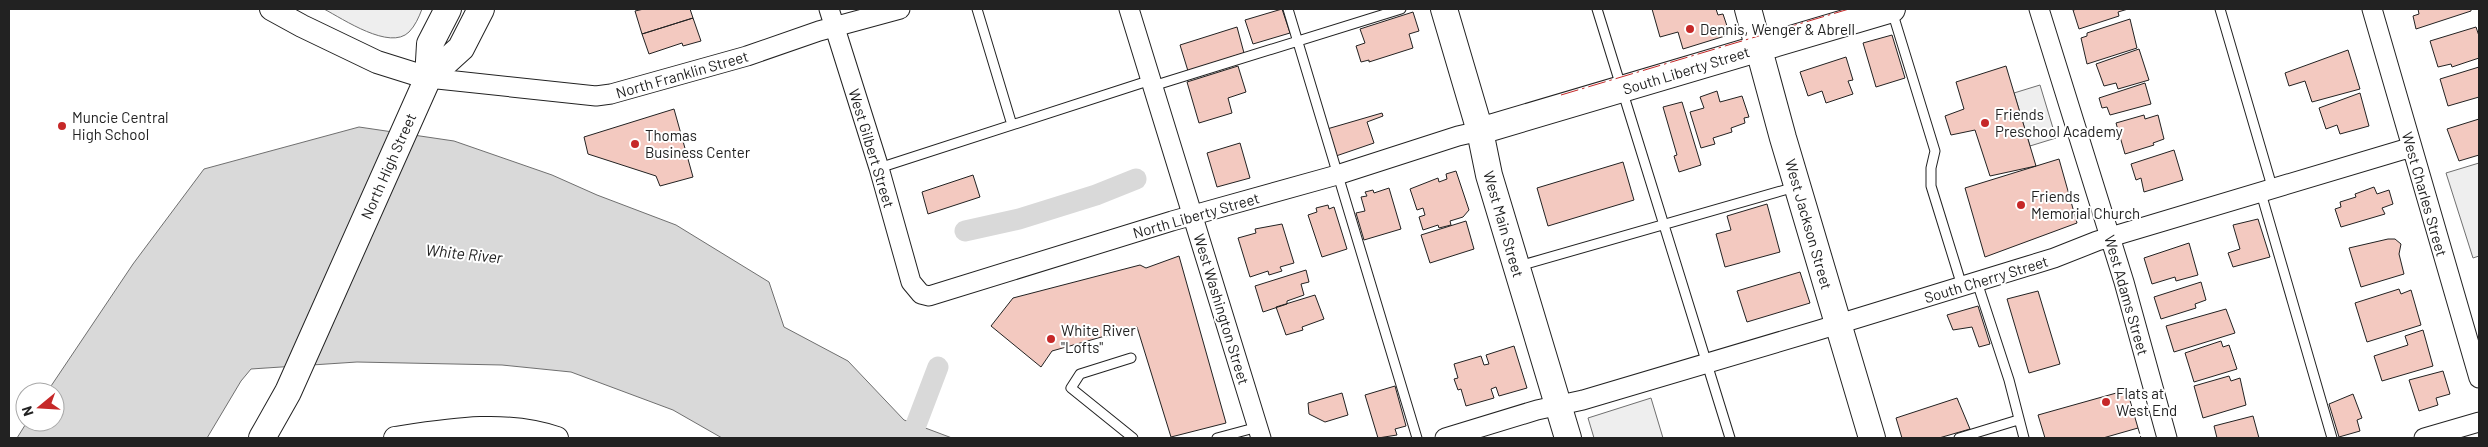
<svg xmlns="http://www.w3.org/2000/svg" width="2488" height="447" font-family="Barlow,sans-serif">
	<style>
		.green { fill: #eee; stroke: #6f6f6f }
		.water { fill: #d9d9d9; stroke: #6f6f6f }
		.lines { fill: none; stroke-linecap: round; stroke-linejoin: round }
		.canal { stroke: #d9d9d9; stroke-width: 21 }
		.building { fill: #f3c9c0; stroke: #222 }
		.service-casing { stroke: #222; stroke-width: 11 }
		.minor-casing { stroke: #222; stroke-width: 21 }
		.tertiary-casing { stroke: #222; stroke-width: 24 }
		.secondary-casing { stroke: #222; stroke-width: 28 }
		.service { stroke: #fff; stroke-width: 9 }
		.minor { stroke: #fff; stroke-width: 19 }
		.tertiary { stroke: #fff; stroke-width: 22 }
		.secondary { stroke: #fff; stroke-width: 26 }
		.fence { stroke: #222; stroke-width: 1; stroke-dasharray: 6 2.5; stroke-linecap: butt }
		.power { stroke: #c62828; stroke-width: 1; stroke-dasharray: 18 4 2.5 4; stroke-linecap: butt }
		.poi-dot { fill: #c62828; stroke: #fff; stroke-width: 2 }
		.labels { text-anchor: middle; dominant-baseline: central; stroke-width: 4; stroke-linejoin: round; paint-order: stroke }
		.poi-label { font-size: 15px; fill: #222; stroke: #fff; text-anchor: start }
		.street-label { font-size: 15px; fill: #222; stroke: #fff }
		.water-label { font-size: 16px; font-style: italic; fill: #222; stroke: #fff }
	</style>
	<rect width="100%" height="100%" fill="#fff"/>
	<path class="green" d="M324 9H422C419 17 415 26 409 32 390 51 343 19 324 9Z
		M2040 85 2056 138 2030 146 2014 93Z
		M2479 163V256L2473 258 2446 173Z
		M1651 398 1663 438H1594L1588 418Z"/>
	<path class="water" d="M359 127 454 141 552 175 597 195 676 225 769 282 784 327 848 361 904 420 952 438H722L673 410 571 372 502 365 357 362 251 369 241 381 207 438H17L27 422H55V392H47L133 264 204 169Z"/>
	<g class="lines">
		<path class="canal" d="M965 231 1019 219 1096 195 1136 179
			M911 438 938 367"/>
	</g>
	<path class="building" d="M644 9H690L693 18 642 34 635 11Z
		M1282 9 1290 33 1253 44 1245 20Z
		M1652 9H1716L1718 15 1723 14 1727 26 1722 27 1725 36 1683 49 1678 32 1660 37Z
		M2078 9H2128L2118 12 2119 16 2079 29 2073 10Z
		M2418 9H2471V11L2416 29 2413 16 2419 14Z
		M1413 12 1419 31 1409 34 1413 48 1369 62V60L1361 62 1356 46 1365 43 1360 29Z
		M693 18 701 41 683 46 682 43 649 54 642 34Z
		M2130 19 2137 48 2087 64 2081 38 2087 36V33Z
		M1237 27 1244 53 1188 71 1180 45Z
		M2476 27 2479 36V58L2452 67 2451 64 2438 67 2430 41Z
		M1892 35 1905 78 1876 87 1863 43Z
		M2139 49 2149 80 2118 89 2116 83 2104 86 2096 64Z
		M2348 50 2360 89 2312 102 2305 81 2289 86 2285 73Z
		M1846 57 1853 80 1848 81 1853 94 1826 103 1822 91 1808 96 1800 72Z
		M1238 66 1246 92 1228 98 1232 113 1199 123 1187 82Z
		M2006 66 2036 166 1990 176 1975 130 1951 135 1945 116 1964 109 1956 82Z
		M2479 67V97L2448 106 2440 79Z
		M2145 83 2151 104 2110 115 2107 107 2102 108 2099 98Z
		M1717 91 1720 102 1742 96 1749 117 1744 118 1745 123 1731 128 1732 132 1713 138 1715 144 1701 148 1690 112 1704 108 1700 97Z
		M2360 93 2369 126 2340 134 2337 125 2326 129 2319 108Z
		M1682 102 1701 165 1679 172 1674 156 1677 155 1663 107Z
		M674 109 693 177 660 186 656 176 588 154 584 137Z
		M1382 113 1383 116 1367 122 1374 143 1336 156 1327 129Z
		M2144 115 2145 119 2158 115 2164 139 2153 143 2154 145 2125 154 2116 123Z
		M2479 119V155L2459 161 2447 129Z
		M1240 143 1250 178 1217 187 1207 153Z
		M2174 150 2183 180 2144 192 2141 178 2136 180 2131 164Z
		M2059 159 2077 223 1985 257 1965 188Z
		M1623 162 1634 200 1548 226 1537 188Z
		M1456 171 1469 210 1463 217 1450 221 1451 225 1439 228 1438 225 1423 230 1419 217 1425 215 1423 208 1417 210 1410 189 1438 178 1439 182 1447 179 1446 174Z
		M973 175 980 197 928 214 922 192Z
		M2374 187 2377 194 2389 190 2393 204 2382 208 2385 214 2341 227 2335 209 2341 207 2340 202 2356 197 2355 194Z
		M1389 188 1401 229 1364 240 1356 213 1365 211 1361 197 1367 196 1365 192 1373 190 1374 193Z
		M1767 204 1780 252 1725 267 1716 234 1731 230 1727 216Z
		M1328 205 1329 209 1334 207 1347 249 1322 257 1308 215 1317 212 1316 208Z
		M2258 219 2270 257 2233 267 2228 253 2240 249 2233 225Z
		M1466 221 1474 249 1430 263 1421 235Z
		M1282 224 1294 263 1280 267 1282 271 1269 275 1268 271 1250 277 1238 238 1256 233 1255 229Z
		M2388 239H2395L2401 244 2399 254 2404 274 2361 287 2349 248Z
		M2189 243 2198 275 2176 281 2175 277 2152 284 2144 258Z
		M1179 256 1226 423 1171 437 1137 327 1052 351 1041 367 991 326 1013 298 1140 265 1146 268Z
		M1306 270 1309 282 1301 284 1304 295 1287 301V304L1263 312 1255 286Z
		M1800 272 1810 303 1747 322 1737 291Z
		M2201 282 2206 300 2195 304 2196 308 2161 319 2154 297Z
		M2399 289 2401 294 2411 290 2421 325 2367 342 2355 303Z
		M2038 291 2060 364 2029 373 2007 299Z
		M1315 295 1324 319 1302 327 1303 330 1286 335 1276 307Z
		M1978 306 1990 344 1979 347 1972 327 1953 330 1947 315Z
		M2226 309 2235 333 2174 352 2166 326Z
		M2423 330 2433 366 2382 381 2374 356 2408 345 2405 336Z
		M2221 341 2223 347 2229 345 2237 369 2194 382 2185 353Z
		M1514 346 1527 388 1499 396 1496 387 1491 389 1494 398 1466 406 1461 389 1458 390 1454 379 1458 378 1454 364 1481 356 1484 365 1489 364 1486 355Z
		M2443 371 2450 394 2436 398 2438 405 2419 411 2409 380Z
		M2229 376 2231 381 2240 378 2246 405 2203 418 2194 386Z
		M1395 386 1406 426 1395 429 1397 435 1378 438 1365 395Z
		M2127 390 2138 428 2103 438H2045L2038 415Z
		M1342 393 1348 415 1325 422 1309 414 1308 403Z
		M2353 394 2362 418 2357 420 2360 431 2339 437 2329 404Z
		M1957 398 1970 429 1939 438H1902L1896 418Z
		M2253 416 2259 438H2217L2214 426Z"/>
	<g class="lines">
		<defs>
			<path id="service" d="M977 9 1012 125
				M1288 9 1417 438
				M1597 9 1730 438
				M2220 9 2273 190
				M1892 11 1935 151 1931 168V186L1962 286
				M1153 86 1401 9
				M879 168 1151 80
				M2261 193 2332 438
				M1519 266 1795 187
				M1977 282 2009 380 2024 438
				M1131 358 1080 374 1071 388 1133 438
				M1217 438 1258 427
				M1959 438 2018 420"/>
			<path id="minor" d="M829 9 879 168 911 282 921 294 929 296 1172 221 1337 175 1458 136 1480 131
				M1129 9 1261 438
				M2039 9 2124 282 2167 438
				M2372 9 2479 378
				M428 78 596 96 611 94 747 56 819 31 900 9
				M1445 438 1537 410 1583 400 1819 330 2054 258 2097 241 2412 147
				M2424 438 2479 422"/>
			<path id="tertiary" d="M271 9 302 26 377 62 428 78
				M395 438C448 430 505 420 557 438"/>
			<path id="secondary" d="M1444 9 1480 131 1489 175 1568 438
				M1748 9 1783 138 1872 438
				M428 78 461 48 481 9
				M1480 131 1892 9
				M262 438 288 392 428 78 430 44 448 9"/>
		</defs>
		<use href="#service" class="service-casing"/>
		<use href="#minor" class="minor-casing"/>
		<use href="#tertiary" class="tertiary-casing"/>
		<use href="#secondary" class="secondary-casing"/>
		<use href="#service" class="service"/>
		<use href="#minor" class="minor"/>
		<use href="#tertiary" class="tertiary"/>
		<use href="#secondary" class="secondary"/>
		<path class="fence" d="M2138 428 2141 438"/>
		<path class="power" d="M1561 95 1849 9"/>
	</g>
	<g class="poi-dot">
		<circle cx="1690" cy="29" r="5"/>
		<circle cx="1985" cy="123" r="5"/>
		<circle cx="62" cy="126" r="5"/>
		<circle cx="635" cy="144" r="5"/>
		<circle cx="2021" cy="205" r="5"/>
		<circle cx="1051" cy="339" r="5"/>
		<circle cx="2106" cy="402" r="5"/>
	</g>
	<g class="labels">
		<g class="poi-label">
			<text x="1700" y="29">Dennis, Wenger &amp; Abrell</text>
			<text x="1995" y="114">Friends<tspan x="1995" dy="17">Preschool Academy</tspan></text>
			<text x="72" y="117">Muncie Central<tspan x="72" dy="17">High School</tspan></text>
			<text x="645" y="135">Thomas<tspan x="645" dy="17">Business Center</tspan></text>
			<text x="2031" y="196">Friends<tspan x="2031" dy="17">Memorial Church</tspan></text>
			<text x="1061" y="330">White River<tspan x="1061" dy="17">"Lofts"</tspan></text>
			<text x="2116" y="393">Flats at<tspan x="2116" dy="17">West End</tspan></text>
		</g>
		<g class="street-label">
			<text transform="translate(1686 70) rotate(-17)">South Liberty Street</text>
			<text transform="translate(682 74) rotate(-16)">North Franklin Street</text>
			<text transform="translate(872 148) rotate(73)">West Gilbert Street</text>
			<text transform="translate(388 166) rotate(-66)">North High Street</text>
			<text transform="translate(2425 194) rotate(74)">West Charles Street</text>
			<text transform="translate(1196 215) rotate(-16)">North Liberty Street</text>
			<text transform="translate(1504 224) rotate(74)">West Main Street</text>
			<text transform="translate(1809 224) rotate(74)">West Jackson Street</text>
			<text transform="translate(1986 279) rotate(-17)">South Cherry Street</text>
			<text transform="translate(2127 295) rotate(74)">West Adams Street</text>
			<text transform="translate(1222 309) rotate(73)">West Washington Street</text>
		</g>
		<g class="water-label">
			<text transform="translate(464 253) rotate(6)">White River</text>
		</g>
	</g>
	<rect width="2488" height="447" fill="none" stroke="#222222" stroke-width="20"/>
	<g transform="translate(40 407) rotate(252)"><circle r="24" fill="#ffffff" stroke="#a7a7a7"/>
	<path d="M0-4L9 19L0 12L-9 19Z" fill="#c62828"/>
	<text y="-8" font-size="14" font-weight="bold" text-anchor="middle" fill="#222222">N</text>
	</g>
</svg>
